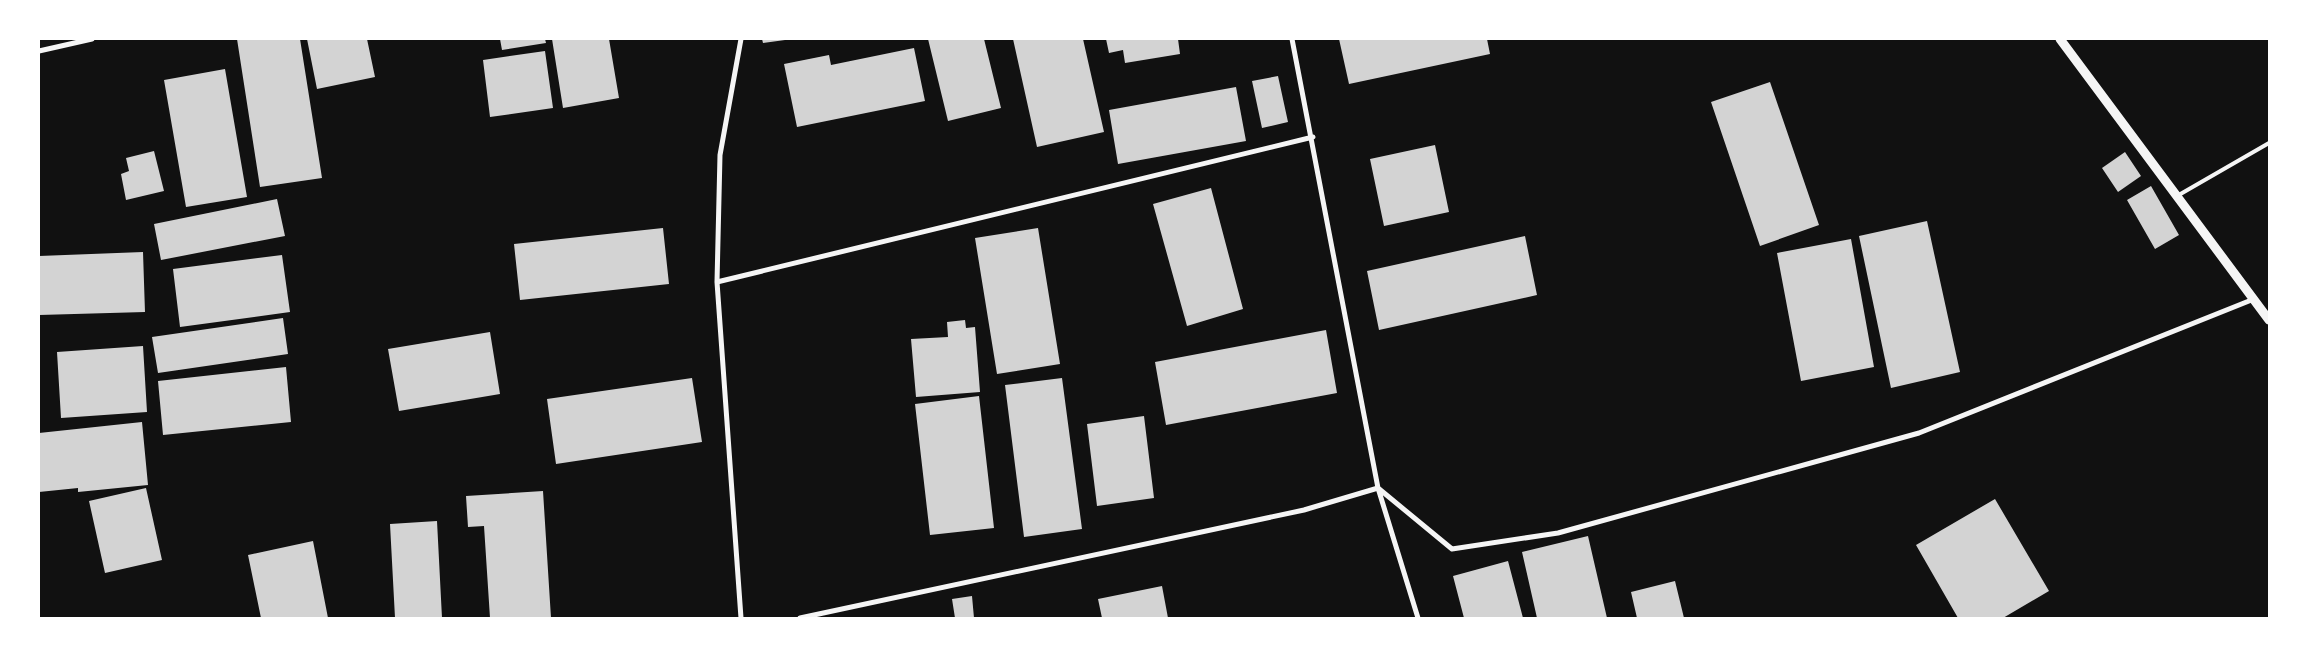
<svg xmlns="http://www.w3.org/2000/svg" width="2308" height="657" font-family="Ubuntu,sans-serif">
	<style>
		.building { fill: #d3d3d3 }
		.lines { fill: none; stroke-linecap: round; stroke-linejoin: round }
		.service { stroke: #f5f5f5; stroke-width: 4 }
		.minor { stroke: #f5f5f5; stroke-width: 5 }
		.tertiary { stroke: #f5f5f5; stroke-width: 9 }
	</style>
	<rect width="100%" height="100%" fill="#111"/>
	<path class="building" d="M237 39H300L322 178 260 187Z
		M307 39H367L375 77 317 89Z
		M500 39H545L546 43 502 50Z
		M552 39H609L619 98 563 108Z
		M762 39H785V40L763 43Z
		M928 39H984L1001 108 948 121Z
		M1013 39H1083L1104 132 1037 147Z
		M1106 39H1178L1180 54 1125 63 1123 50 1109 53Z
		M1339 39H1487L1490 54 1349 84Z
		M914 48 925 101 797 127 784 64 829 55 831 65Z
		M545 51 553 108 490 117 483 60Z
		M225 69 247 197 186 207 164 80Z
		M1278 76 1288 122 1262 128 1252 81Z
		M1770 82 1819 225 1760 246 1711 102Z
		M1236 87 1246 141 1118 164 1109 110Z
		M1435 145 1449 212 1384 226 1370 159Z
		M154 151 164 191 126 200 121 174 129 171 126 158Z
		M2125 152 2141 176 2118 192 2102 168Z
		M2151 186 2179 235 2155 249 2127 200Z
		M1211 188 1243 309 1187 326 1153 204Z
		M277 199 285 236 161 260 154 224Z
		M1927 221 1960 372 1891 388 1859 236Z
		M663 228 669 284 520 300 514 244Z
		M1038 228 1060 364 997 374 975 238Z
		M1525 236 1537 295 1379 330 1367 271Z
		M1851 239 1874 367 1801 381 1777 253Z
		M143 252 145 312 39 315V256Z
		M282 255 290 312 180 327 173 269Z
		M283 318 288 354 158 373 152 337Z
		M965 320 966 328 975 327 980 392 916 397 911 339 948 337 947 322Z
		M1326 330 1337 393 1166 425 1155 362Z
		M490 332 500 394 399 411 388 349Z
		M143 346 147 412 61 418 57 352Z
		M286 367 291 422 163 435 158 381Z
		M692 378 702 442 556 464 547 399Z
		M1062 378 1082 529 1024 537 1005 385Z
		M979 396 994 528 930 535 915 404Z
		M1144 416 1154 498 1097 506 1087 424Z
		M142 422 148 485 78 492V488L39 492V433Z
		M146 488 162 560 105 573 89 501Z
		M543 491 551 618H490L484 526 468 527 466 496Z
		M1995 499 2049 591 2003 618H1958L1916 545Z
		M437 521 442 618H395L390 524Z
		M1588 536 1607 618H1537L1522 552Z
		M313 541 328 618H261L248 555Z
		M1508 561 1523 618H1464L1453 576Z
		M1675 581 1684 618H1637L1631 592Z
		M1162 586 1168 618H1102L1098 599Z
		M972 596 974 618H955L952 599Z"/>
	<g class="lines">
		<path class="service" d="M2177 196 2269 143"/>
		<path class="minor" d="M1292 39 1378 488 1418 618
			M39 51 92 39
			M717 282 1313 137
			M741 618 717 282 720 155 741 39
			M800 618 1304 510 1378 488 1452 549 1558 533 1919 433 2254 299"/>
		<path class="tertiary" d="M2060 39 2269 320"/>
	</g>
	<rect width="2308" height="657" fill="none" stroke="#ffffff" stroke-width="80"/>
</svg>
